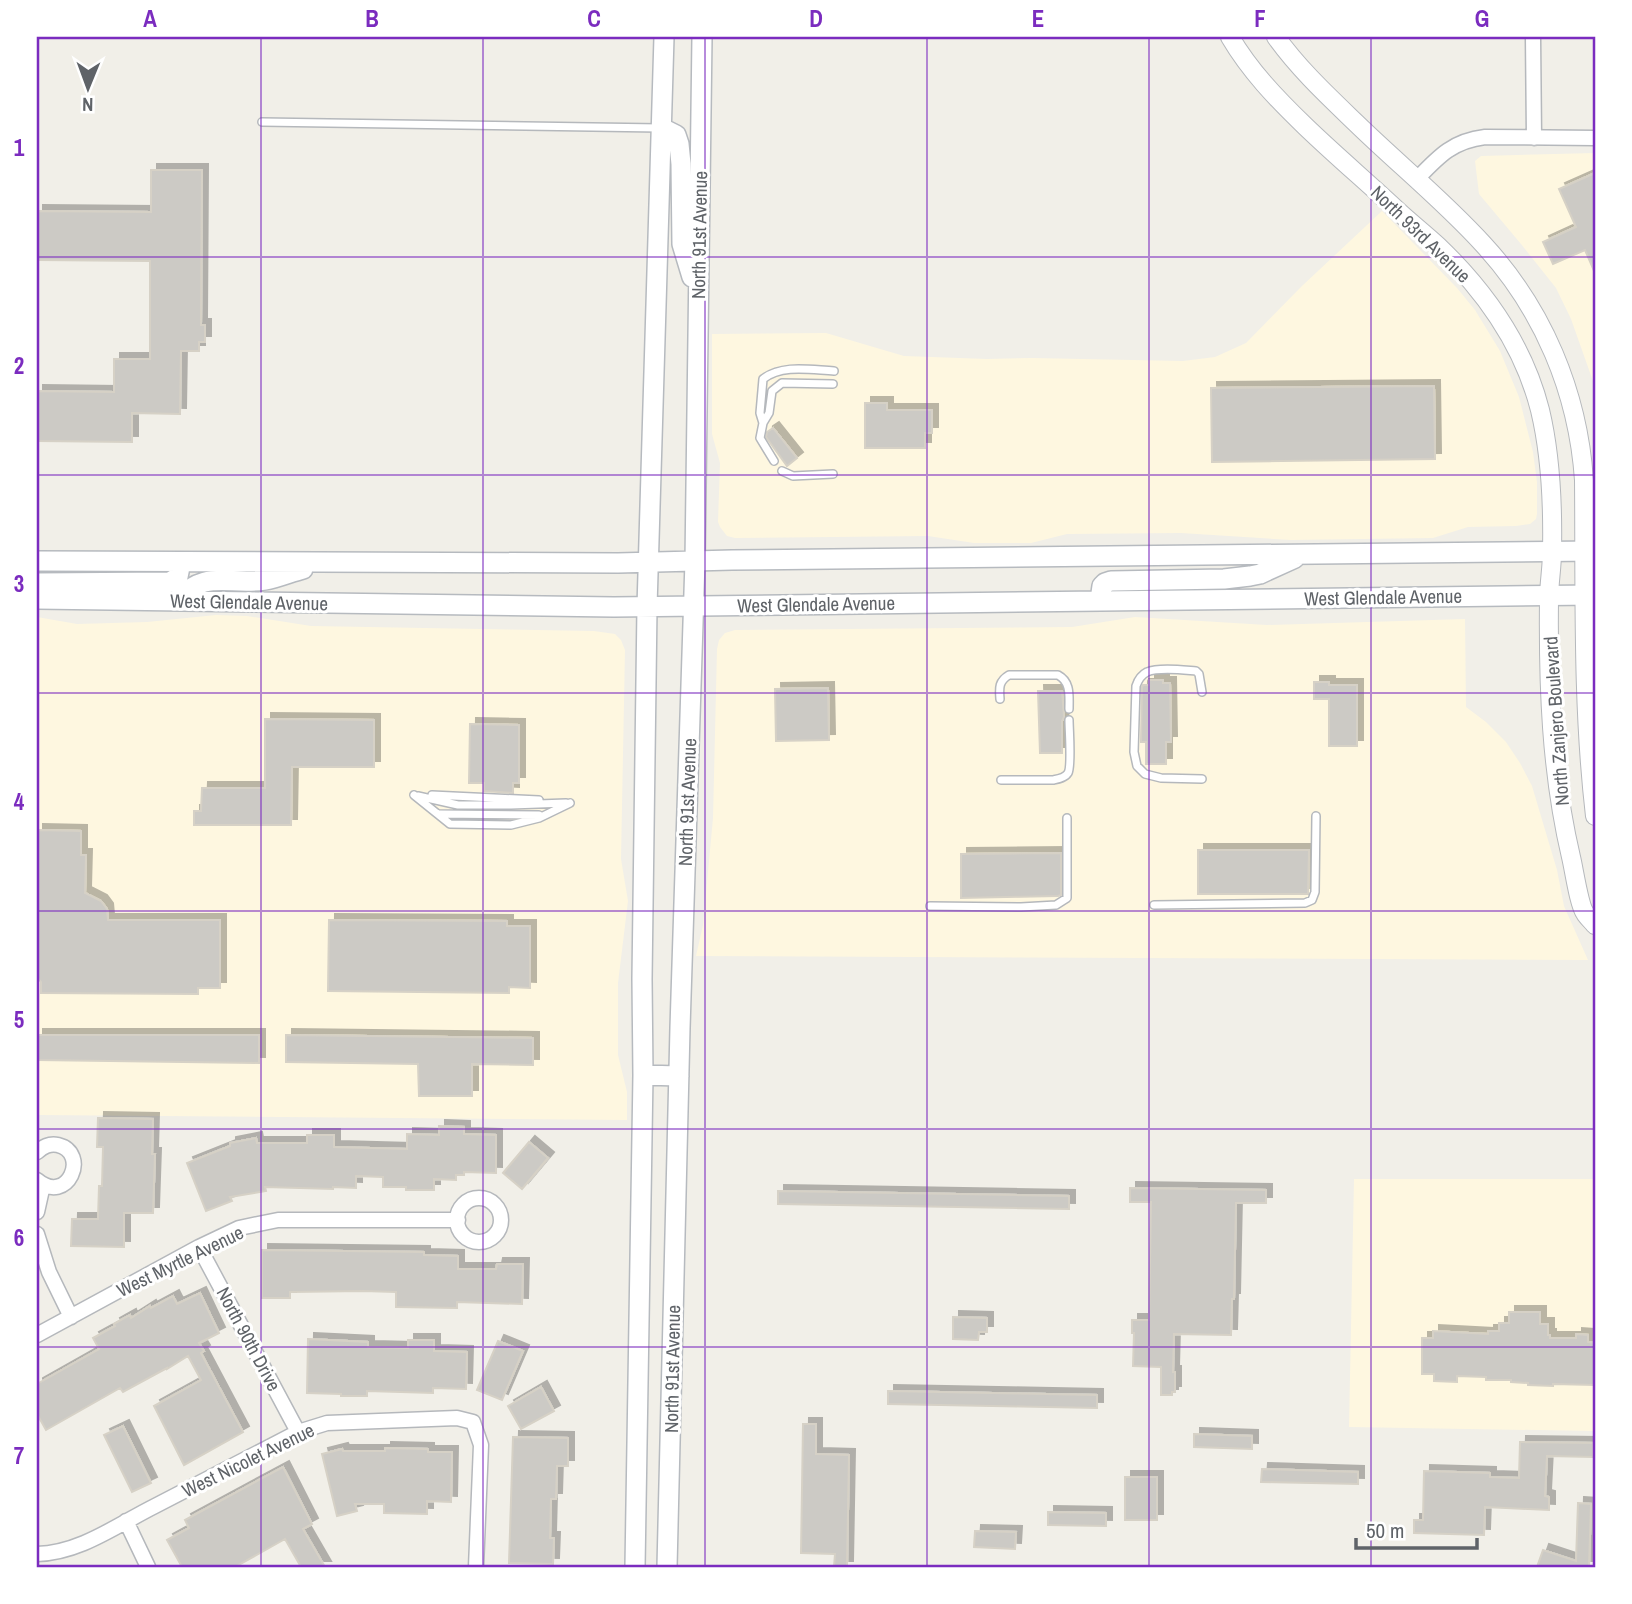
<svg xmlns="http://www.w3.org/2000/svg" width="1632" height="1604" font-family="'Archivo Narrow',sans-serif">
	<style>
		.commercial { fill: #fef7e0 }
		.building { fill: #cccac5; stroke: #d6d1c6; stroke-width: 2; filter: url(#shadow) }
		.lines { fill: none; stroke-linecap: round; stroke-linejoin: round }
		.service-casing { stroke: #b5b8bc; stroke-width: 10 }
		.minor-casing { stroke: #b5b8bc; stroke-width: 17 }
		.tertiary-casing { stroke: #b5b8bc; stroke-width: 20 }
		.secondary-casing { stroke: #b6babf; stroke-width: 22 }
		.service { stroke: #fff; stroke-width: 7 }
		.minor { stroke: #fff; stroke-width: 14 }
		.tertiary { stroke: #fff; stroke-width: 18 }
		.secondary { stroke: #fff; stroke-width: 19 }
		.grid { fill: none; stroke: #7b2cbf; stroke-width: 2; stroke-opacity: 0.55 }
		.labels { text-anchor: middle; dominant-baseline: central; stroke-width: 6; stroke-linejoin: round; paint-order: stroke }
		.street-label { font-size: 19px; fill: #5f6368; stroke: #fff }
		.neatline { fill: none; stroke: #7b2cbf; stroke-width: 2.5 }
		.grid-label { font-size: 23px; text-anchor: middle; font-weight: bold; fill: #7b2cbf }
	</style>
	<defs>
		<filter id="shadow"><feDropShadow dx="6" dy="-6" stdDeviation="0" flood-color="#0004"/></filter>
	</defs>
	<rect width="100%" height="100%" fill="#f1efe8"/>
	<path class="commercial" d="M1595 153V387L1571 319 1556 288 1521 244 1479 194 1475 161 1481 156Z
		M1382 211 1457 288 1475 310 1500 351 1519 397 1533 452 1537 482V514L1536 519 1530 524 1516 526 1468 527 1433 538 1291 540 1181 533 1067 534 1031 543H974L928 536 735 538 727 536 720 527 718 522 720 463 712 434V334L826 333 904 356 987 359 1032 358 1183 361 1215 357 1246 343 1302 286Z
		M216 615 247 616 311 626 594 631 615 634 621 640 625 650 621 859 628 901 618 983V1055L627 1092V1120L37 1115V617L77 624 147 622Z
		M1135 617 1267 625 1465 619 1466 707 1486 722 1506 742 1520 763 1532 786 1557 870 1564 906 1588 960 696 956 703 925 713 818 717 649 719 640 725 633 735 630 1072 627Z
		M1354 1179H1595V1431L1349 1427Z"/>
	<path class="building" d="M151 170H202L201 325H205V342H199V351H181L180 414 132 413V442L37 441V391L114 392V359H150V261L37 260V211L151 212Z
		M1595 173V273L1585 250 1553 264 1543 242 1576 227 1559 189Z
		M1434 386 1435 459 1212 462 1211 388Z
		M865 403H887V410H932V433H925V448H865Z
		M773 428 797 458 787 466 766 437 767 432Z
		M1149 680H1163V683H1170L1171 742H1166V764H1146V742H1141L1142 687 1143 685H1149Z
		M1314 682H1329V685H1357V746H1329V699H1314Z
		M828 688 829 740 776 741 775 689Z
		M1038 691H1062L1064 717 1062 721V753H1040Z
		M265 719 374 720V767H292L291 825H194V811H201L202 788H265Z
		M470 724 519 725V783H513V793L484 791V783H469Z
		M37 830 81 831V855H86L85 893 101 901 107 909 108 920H220V988H198V994L41 993V982L37 977Z
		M1198 850H1309L1308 894H1198Z
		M1061 853V895L1058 896 961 898V854Z
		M329 920 507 921V926H530V988L509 987V993L328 991Z
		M37 1035H259V1063L37 1060Z
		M286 1035 533 1038V1065L472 1064V1096H419L418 1064 286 1062Z
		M98 1118 153 1119 152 1154H155L153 1213H124V1247L71 1246 72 1219H98L99 1186H102L103 1147H97Z
		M439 1126 464 1127V1134L496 1135V1173L464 1172V1175H456V1180L434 1179V1190H406V1187H383V1177L356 1176V1188L333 1187V1189L265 1187 266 1191 230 1197 232 1201 206 1211 187 1163 230 1146V1143L256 1138 257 1143H307V1135H334V1147L407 1149V1134L439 1135Z
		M529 1142 548 1158 522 1189 503 1173Z
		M1130 1188 1266 1190V1203H1236L1234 1299H1232L1231 1335 1174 1334 1173 1372H1175V1392H1172V1395H1161V1367L1133 1366 1134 1333H1132V1320H1149L1151 1202H1130Z
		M778 1191 1069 1196V1209L778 1204Z
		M262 1250 424 1252V1255L458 1256V1269H496L497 1264H523L522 1304 457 1302V1308L396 1307V1292L363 1291 290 1292V1298H262Z
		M200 1293 219 1333 199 1343 204 1351 201 1353 243 1432 184 1465 154 1406 201 1380 188 1356 167 1369V1368L123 1392 120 1388 46 1430 37 1414V1384L99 1349 93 1338 115 1326 114 1324 130 1315 131 1318 150 1306 151 1308 173 1296 177 1304Z
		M1509 1312H1540V1324H1548V1335H1550V1338H1576V1334L1588 1335V1342L1595 1343V1385L1553 1384V1386L1528 1385V1383L1511 1382V1380H1486V1377L1457 1376V1382L1434 1381V1374H1422V1338H1433V1331L1488 1334V1331H1499V1323H1509Z
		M953 1317 987 1318V1332H979L978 1340 953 1339Z
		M308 1339 368 1342V1347L408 1348V1340H434V1351L467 1352 466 1389 433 1388V1393L367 1391V1396H341V1394L307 1393Z
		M498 1341 523 1351 502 1400 477 1390Z
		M541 1387 554 1411 521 1429 508 1406Z
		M888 1391 1097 1395V1408L888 1404Z
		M803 1424H816V1454L849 1455 847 1567H834L835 1554 801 1553Z
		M123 1426 151 1483 132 1492 104 1435Z
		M1194 1434 1252 1436V1449L1194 1447Z
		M513 1437 568 1438V1466H557L556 1499H551L550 1538H554L553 1564 509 1563Z
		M1520 1442 1593 1443V1457L1547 1456 1545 1496 1549 1497V1510L1485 1507 1484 1535 1414 1533V1520H1423L1424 1471 1490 1473V1477L1519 1478Z
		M385 1448 428 1449V1452H452L451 1502 427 1501V1514L384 1513V1504H355L357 1511 337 1516 322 1454 342 1449 343 1451H385Z
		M283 1467 312 1524 303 1529 325 1567H301L285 1539 235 1567H182L167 1540 189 1528 185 1520Z
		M1262 1469 1358 1472V1484L1261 1482Z
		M1125 1477H1157V1520H1125Z
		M1578 1503 1591 1504 1589 1567H1537L1543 1550 1576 1561Z
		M1048 1512 1106 1513V1526L1048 1525Z
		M975 1531 1016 1532 1015 1549 974 1547Z"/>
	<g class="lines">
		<defs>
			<path id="service" d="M262 122 660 128
				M763 423 769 413 772 391 782 383 833 384
				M774 461 760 438 763 423 760 413 763 379C782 364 811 370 834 371
				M782 471 793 476 833 474
				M1000 699C999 687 999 681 1009 675H1058C1071 682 1069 695 1069 709
				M1202 779 1161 778 1145 774 1137 766 1134 752 1136 686C1138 680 1141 675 1147 672 1159 667 1183 670 1196 671L1199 674 1202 692
				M1001 780H1053C1058 779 1065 778 1068 773 1072 766 1069 730 1069 720
				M414 795 450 824 511 825 539 818 570 803
				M432 795 539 800
				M418 796 458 805H511L566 803
				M439 814 539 815
				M1154 905 1305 903 1312 900 1315 892 1316 816
				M930 906 1021 907 1056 905 1067 898V818"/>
			<path id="minor" d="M1533 37 1534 138
				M1416 180C1438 157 1452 141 1485 137L1595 138
				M37 1152C43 1147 49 1143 58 1145 90 1153 68 1206 37 1180
				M457 1220a22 22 0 1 1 44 0a22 22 0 1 1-44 0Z
				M37 1212 43 1185
				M37 1234 49 1272 71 1317
				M199 1247 298 1432
				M37 1335 199 1247 239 1228 278 1220H458
				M126 1521 148 1567
				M37 1554C80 1553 117 1525 155 1506 203 1481 251 1456 298 1432L327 1423 457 1418 473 1422 481 1445 476 1567"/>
			<path id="tertiary" d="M1230 37C1250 71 1276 98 1305 126 1335 155 1367 182 1398 211 1411 223 1425 234 1438 246 1485 291 1524 347 1540 410 1551 456 1553 504 1552 552 1552 568 1549 583 1549 599 1548 686 1551 772 1571 857 1574 869 1579 905 1585 913 1587 917 1592 921 1595 925
				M1276 37C1299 69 1327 95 1356 123 1397 163 1444 201 1483 244 1543 309 1578 392 1584 480 1585 592 1582 705 1595 816"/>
			<path id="secondary" d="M662 128 676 135 679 144 681 164 682 244 692 277
				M37 561 618 563 732 560 1595 551
				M37 583 170 582 178 577 181 562
				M37 599 614 607 1595 595
				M1100 600 1102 586 1105 583 1111 581 1224 579 1250 576 1260 574 1295 558
				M176 601C206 568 228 586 265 580 278 578 291 572 303 569
				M643 1075 679 1076
				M635 1567 643 1075 642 979 647 607 664 37
				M667 1567 680 1028 695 561 702 37"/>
		</defs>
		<use href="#service" class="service-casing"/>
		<use href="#minor" class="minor-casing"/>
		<use href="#tertiary" class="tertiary-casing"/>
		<use href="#secondary" class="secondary-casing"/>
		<use href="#service" class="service"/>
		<use href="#minor" class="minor"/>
		<use href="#tertiary" class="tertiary"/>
		<use href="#secondary" class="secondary"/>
	</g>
	<path class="grid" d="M261 37V1567M483 37V1567M705 37V1567M927 37V1567M1149 37V1567M1371 37V1567M37 257H1595M37 475H1595M37 693H1595M37 911H1595M37 1129H1595M37 1347H1595"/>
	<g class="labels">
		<g class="street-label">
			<text transform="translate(1421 234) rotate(44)">North 93rd Avenue</text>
			<text transform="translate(699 235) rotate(-89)">North 91st Avenue</text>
			<text transform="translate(1383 597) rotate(-1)">West Glendale Avenue</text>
			<text transform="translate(249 602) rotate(1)">West Glendale Avenue</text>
			<text transform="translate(816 604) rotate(-1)">West Glendale Avenue</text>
			<text transform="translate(1556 721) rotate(-94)">North Zanjero Boulevard</text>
			<text transform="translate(687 802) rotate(-88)">North 91st Avenue</text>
			<text transform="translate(180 1261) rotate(-26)">West Myrtle Avenue</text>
			<text transform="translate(249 1339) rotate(62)">North 90th Drive</text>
			<text transform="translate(672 1369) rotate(-89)">North 91st Avenue</text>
			<text transform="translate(248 1460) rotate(-26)">West Nicolet Avenue</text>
		</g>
	</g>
	<rect width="1632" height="1604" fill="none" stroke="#ffffff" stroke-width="77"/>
	<g transform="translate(88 88) rotate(181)" stroke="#ffffff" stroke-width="5" paint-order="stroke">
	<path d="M0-5L12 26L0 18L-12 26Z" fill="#5f6368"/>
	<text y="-10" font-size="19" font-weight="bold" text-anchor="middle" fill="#5f6368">N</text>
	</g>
	<path d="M1356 1538v10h121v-10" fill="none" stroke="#5f6368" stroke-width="3.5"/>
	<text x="1366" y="1538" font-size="21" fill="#5f6368" stroke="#ffffff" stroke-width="5" paint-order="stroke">50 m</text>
	<rect x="38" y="38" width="1556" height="1528" class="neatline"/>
	<g class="grid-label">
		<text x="150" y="27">A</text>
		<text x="372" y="27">B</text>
		<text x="594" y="27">C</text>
		<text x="816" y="27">D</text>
		<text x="1038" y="27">E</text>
		<text x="1260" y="27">F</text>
		<text x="1482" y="27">G</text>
		<text x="19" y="156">1</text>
		<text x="19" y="374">2</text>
		<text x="19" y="592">3</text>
		<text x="19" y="810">4</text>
		<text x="19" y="1028">5</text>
		<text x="19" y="1246">6</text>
		<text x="19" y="1464">7</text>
	</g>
</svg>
